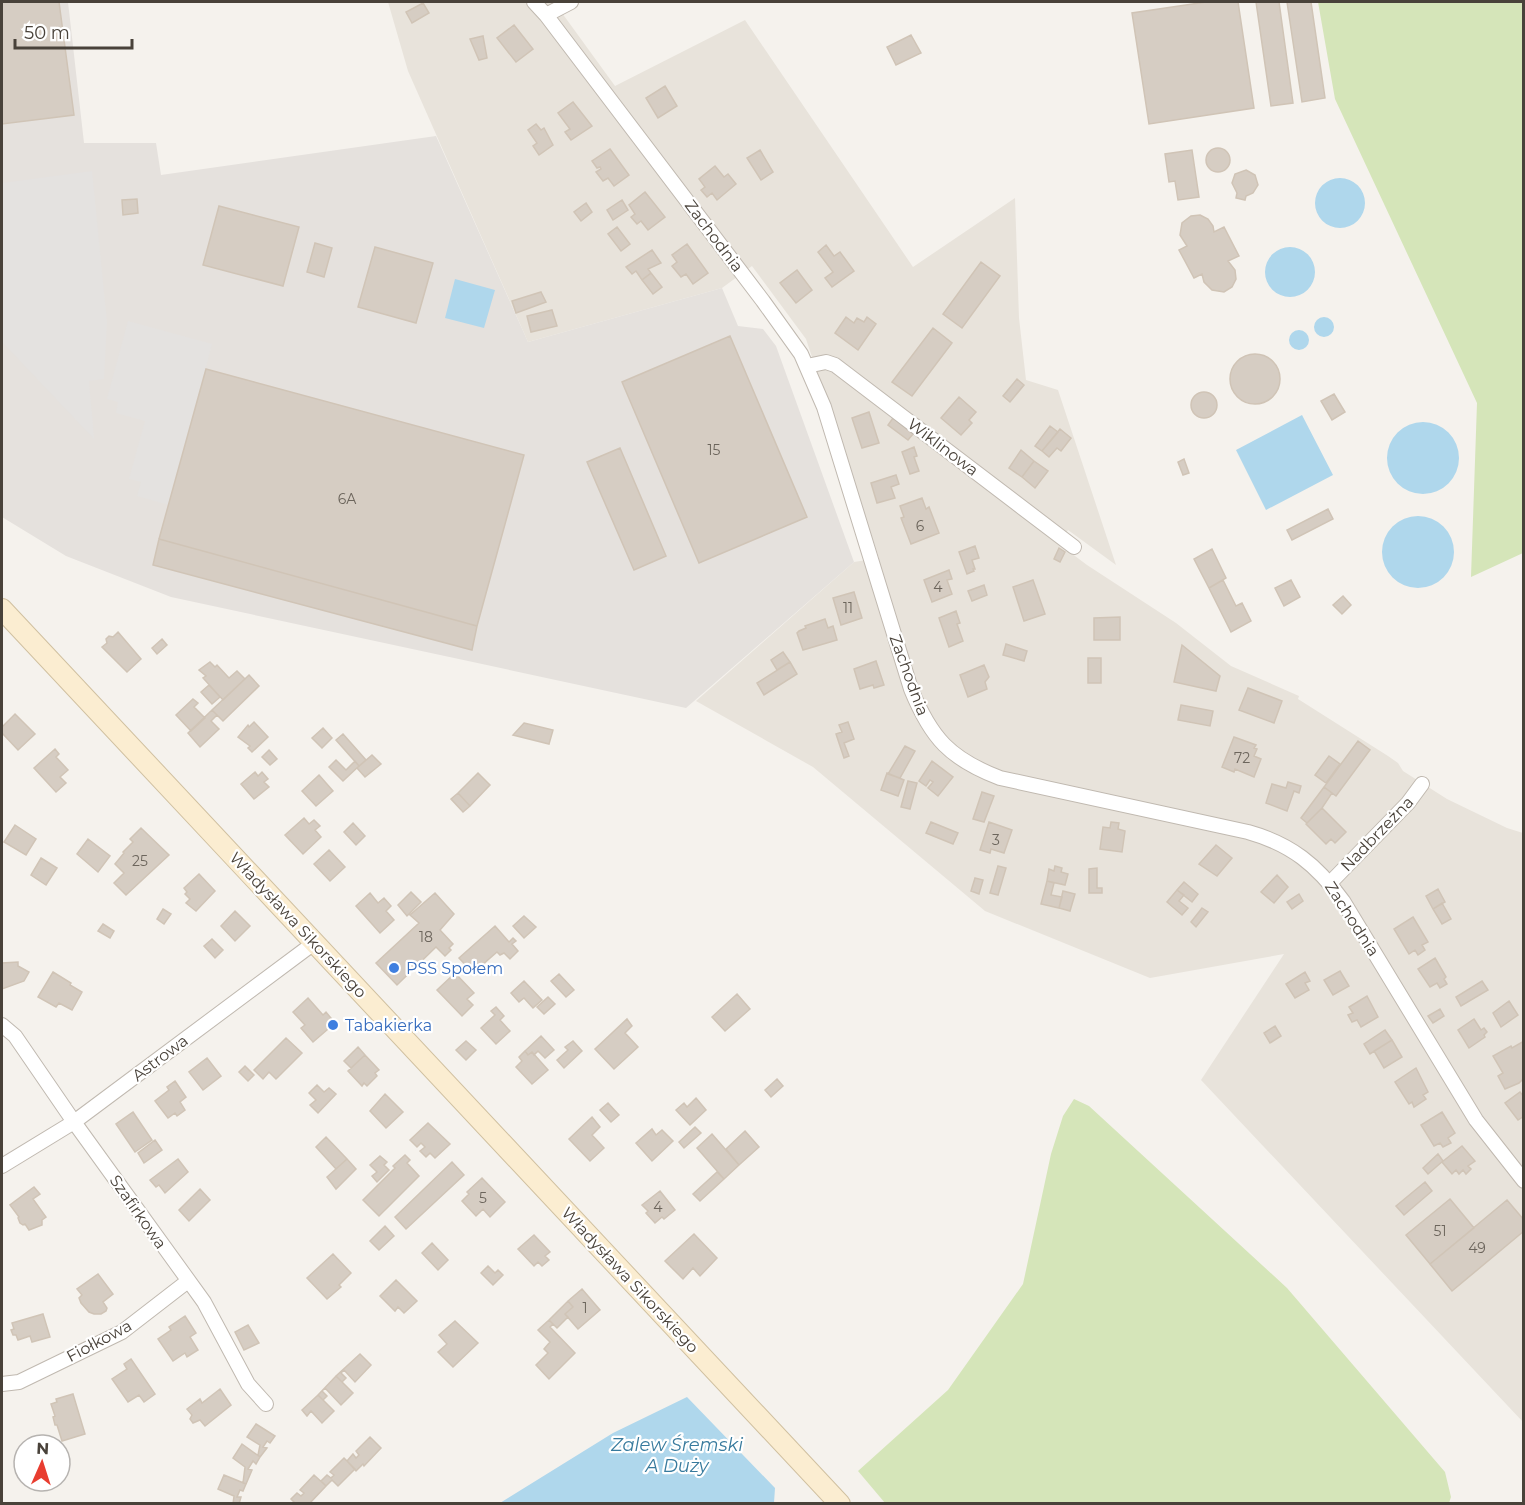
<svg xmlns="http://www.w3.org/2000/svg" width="1525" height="1505" font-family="Montserrat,sans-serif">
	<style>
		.residential { fill: #e8e3db }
		.industrial { fill: #e5e1dd }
		.green { fill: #d5e5b9 }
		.parking { fill: #e4e2e0 }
		.water { fill: #afd7ec }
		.building { fill: #d6cdc3; stroke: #d0c4b6; stroke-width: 1.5 }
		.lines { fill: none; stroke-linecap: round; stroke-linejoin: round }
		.street-casing { stroke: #c0b9b0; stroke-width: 16 }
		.secondary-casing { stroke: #d0c0a0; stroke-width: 22 }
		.street { stroke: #fff; stroke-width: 14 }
		.secondary { stroke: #fbedd1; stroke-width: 20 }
		.shop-dot { fill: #3f7fe0; stroke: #fff; stroke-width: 2 }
		.labels { text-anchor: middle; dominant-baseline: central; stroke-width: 4.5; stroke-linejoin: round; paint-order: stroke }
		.number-label { font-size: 14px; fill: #6c655c }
		.street-label { font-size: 16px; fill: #49423a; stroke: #fff }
		.shop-label { font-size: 16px; fill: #366cbe; stroke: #fff; text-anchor: start }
		.water-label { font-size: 18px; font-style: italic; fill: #377a9d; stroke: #fff }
	</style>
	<rect width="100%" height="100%" fill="#f5f2ed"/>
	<path class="residential" d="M388 2H554L615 86 745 20 913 267 1015 198 1019 318 1026 380 1058 390 1116 565 1068 530 1059 544 1087 565 1176 623 1231 666 1299 696 1298 699 1388 756 1398 763 1403 771 1447 799 1507 828 1523 833V1422L1201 1080 1284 954 1150 978 985 911 813 767 696 701 854 562 879 558 806 339 752 266 722 288 528 342 408 71Z"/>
	<path class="industrial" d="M2 2H68L84 143H156L161 175 436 136 528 342 722 288 738 326 763 329 776 346 854 562 686 708 171 597 66 556 2 517Z"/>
	<path class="green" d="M1318 2H1523V553L1471 577 1477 403 1335 99Z
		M1074 1099 1089 1106 1287 1288 1445 1472 1451 1497 1449 1503H885L858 1471 948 1390 1023 1284 1051 1154 1063 1116Z"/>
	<path class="parking" d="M92 171 107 322 104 379 89 381 94 439 2 342V183Z
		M128 321 212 344 169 505 137 496 141 482 129 479 145 421 116 413 118 402 107 399Z"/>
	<path class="water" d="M1315 203a25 25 0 1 1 50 0a25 25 0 1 1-50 0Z
		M1265 272a25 25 0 1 1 50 0a25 25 0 1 1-50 0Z
		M455 279 495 290 484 328 445 318Z
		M1314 327a10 10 0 1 1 20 0a10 10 0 1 1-20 0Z
		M1289 340a10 10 0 1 1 20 0a10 10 0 1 1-20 0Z
		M1302 415 1333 475 1266 510 1236 450Z
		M1387 458a36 36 0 1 1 72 0a36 36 0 1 1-72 0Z
		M1382 552a36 36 0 1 1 72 0a36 36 0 1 1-72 0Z
		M687 1397 775 1488 774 1503H500L613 1433Z"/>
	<path class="building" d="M2 2H59L74 115 2 124Z
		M1206 2H1238L1254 108 1149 124 1132 13Z
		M1256 2H1279L1293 103 1271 106Z
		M1287 2H1311L1325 98 1302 102Z
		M423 3 429 13 412 23 406 12Z
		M514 25 533 49 516 62 497 38Z
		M911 35 921 53 896 65 887 47Z
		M483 36 487 58 479 60 470 39Z
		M665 86 677 106 658 118 646 98Z
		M573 102 592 126 571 140 565 132 570 129 558 113Z
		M536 124 541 130 544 128 553 145 539 155 533 146 537 143 528 130Z
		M1206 160a12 12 0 1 1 24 0a12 12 0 1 1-24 0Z
		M610 149 629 175 614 186 608 178 603 181 596 172 601 169 600 167 597 168 592 161Z
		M760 150 773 172 761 180 747 158Z
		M1192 150 1199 197 1178 200 1175 181 1169 182 1165 154Z
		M715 166 724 177 728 174 736 184 717 200 712 193 707 197 701 190 705 187 699 179Z
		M1246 170 1255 175 1258 185 1253 193 1246 196 1245 200 1236 198 1237 193 1232 183 1235 174Z
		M645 192 665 217 648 230 641 221 637 224 631 217 635 214 629 205Z
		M137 199 138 213 123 215 122 200Z
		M622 200 628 210 613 220 607 210Z
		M586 203 592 212 581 221 574 212Z
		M219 206 299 227 283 286 203 265Z
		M1200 215 1208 219 1213 226 1214 232 1224 227 1239 256 1228 261 1235 270 1236 279 1232 287 1224 292 1212 290 1204 282 1202 274 1194 278 1179 250 1187 246 1180 235 1182 223 1191 216Z
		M617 227 630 244 621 251 608 234Z
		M315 243 332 248 324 277 307 272Z
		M687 244 708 273 693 284 686 274 681 277 672 266 677 262 672 255Z
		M826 245 834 256 840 252 854 271 832 287 825 278 833 272 818 252Z
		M375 247 433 263 416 323 358 307Z
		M652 250 661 263 648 269 651 273 642 280 636 271 632 274 626 267Z
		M981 262 1000 276 962 328 943 314Z
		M797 270 812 290 796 303 780 283Z
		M651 273 662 287 653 294 642 280Z
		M541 292 546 302 516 313 512 301Z
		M552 310 557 326 531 332 527 316Z
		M846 317 854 323 857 318 864 322 867 317 876 324 858 350 835 333Z
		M933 328 952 343 912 396 892 382Z
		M730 336 807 517 699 563 622 382Z
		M1230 379a25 25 0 1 1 50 0a25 25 0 1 1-50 0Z
		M206 369 524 455 477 626 159 539Z
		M1017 379 1024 385 1010 402 1003 396Z
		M1191 405a13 13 0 1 1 26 0a13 13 0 1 1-26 0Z
		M1334 394 1345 412 1332 420 1321 401Z
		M959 397 976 412 969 420 972 423 961 435 941 418Z
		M869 412 879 443 862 448 852 418Z
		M893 418 913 434 908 440 888 425Z
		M1050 426 1058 432 1042 451 1035 446Z
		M1060 429 1071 438 1061 451 1057 448 1049 457 1042 451Z
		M914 447 917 456 914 457 919 471 910 474 902 452Z
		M620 448 666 556 634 570 587 462Z
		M1021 450 1034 461 1022 477 1009 468Z
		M1184 459 1189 473 1183 475 1178 462Z
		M1034 461 1048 471 1035 488 1022 477Z
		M896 475 899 484 891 487 895 498 877 503 871 483Z
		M922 498 926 509 929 507 939 533 911 544 901 518 904 517 900 506Z
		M1328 509 1333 519 1292 540 1287 530Z
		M159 539 477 626 472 650 153 565Z
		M975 546 979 558 972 560 975 569H973L974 571 967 574 959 552Z
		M1059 548 1065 552 1060 562 1054 559Z
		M1212 549 1226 578 1209 588 1194 559Z
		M949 570 952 579 947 580 952 594 932 602 924 580Z
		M1033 580 1045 614 1024 621 1013 587Z
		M1223 580 1236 606 1242 603 1251 621 1231 632 1209 588Z
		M1291 580 1300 597 1284 606 1275 588Z
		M984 585 987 595 972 601 968 591Z
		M854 592 862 618 841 625 833 598Z
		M1343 596 1351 605 1342 614 1333 605Z
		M956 611 960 623 957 624 963 641 949 647 939 618Z
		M1120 617V640H1094V618Z
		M825 619 828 628 833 626 837 640 803 650 797 633 799 631 806 628 805 626Z
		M118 632 141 659 127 672 102 647 107 643 106 639 109 636 113 637Z
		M162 639 167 645 157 654 152 648Z
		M1006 644 1027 651 1024 661 1003 655Z
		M1182 645 1220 676 1216 691 1174 682Z
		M783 652 790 662 777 670 771 660Z
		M1088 658H1101V683H1088Z
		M876 661 884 685 874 688 873 685 860 689 854 669Z
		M210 662 215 667 217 665 229 678 237 671 245 679 223 700 203 678 206 676 199 670Z
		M790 662 797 674 764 695 757 683Z
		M984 665 989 677 985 682 987 689 968 697 960 675Z
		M249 675 259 686 223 721 212 710Z
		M209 685 220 697 212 704 201 692Z
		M1248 688 1282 701 1274 723 1239 710Z
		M193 699 198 703 194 707 205 718 191 731 176 715Z
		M1181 705 1213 711 1210 726 1178 720Z
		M212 710 217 715 211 721 219 729 200 747 188 733Z
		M15 714 35 734 18 750 2 733V727Z
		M254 722 268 737 252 752 248 748 250 746 238 737 248 725 249 727Z
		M848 722 854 739 844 743 849 756 844 758 836 734 842 732 839 725Z
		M524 723 553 730 549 744 513 735Z
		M323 728 332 738 322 748 312 738Z
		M343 734 366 760 359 766 336 740Z
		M1234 737 1256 745 1254 748 1257 749 1254 756 1261 759 1254 777 1235 769 1234 772 1222 767Z
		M1358 741 1370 750 1336 796 1324 787Z
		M905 746 915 751 900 778 888 774Z
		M55 749 59 754 56 757 68 770 60 777 66 783 56 792 34 768Z
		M269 750 277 759 270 765 262 757Z
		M372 755 381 764 365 777 357 768Z
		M1329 756 1340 764 1326 783 1315 775Z
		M336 760 346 770 355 761 359 766 343 781 329 767Z
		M932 761 953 777 938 796 928 788 933 782 930 780 926 786 919 781Z
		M255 772 258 776 262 772 268 779 264 782 269 787 254 799 241 784Z
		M478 773 490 785 470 806 458 793Z
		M887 773 904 780 898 796 881 790Z
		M319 775 333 791 316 806 302 791Z
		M908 781 917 783 910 809 901 807Z
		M1288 782 1301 786 1299 793 1294 791 1287 811 1266 803 1272 784 1286 788Z
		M1324 787 1332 793 1322 808 1307 823 1301 818Z
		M982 792 994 796 984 822 973 819Z
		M458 793 470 806 463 812 451 799Z
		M1322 808 1346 832 1335 843 1331 839 1326 844 1306 824Z
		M304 818 309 824 314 820 320 826 315 830 321 837 303 854 285 835Z
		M931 822 958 833 953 844 926 833Z
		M989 822 1012 830 1004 853 991 849 990 853 980 850Z
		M1111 822 1119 823 1118 829 1125 831 1122 852 1100 849 1103 827 1110 828Z
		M353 823 365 836 356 845 344 832Z
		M15 825 36 839 26 855 4 842Z
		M141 828 169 855 126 895 114 883 124 873 115 864 124 853 123 852 133 842 130 839Z
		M88 839 110 856 98 872 77 854Z
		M1216 845 1232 858 1217 876 1199 864Z
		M329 850 345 867 330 881 314 864Z
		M41 858 57 868 46 885 31 875Z
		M998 866 1006 868 998 895 990 893Z
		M1055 866 1062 868 1061 872 1068 874 1065 885 1047 881 1049 869 1054 871Z
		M1097 868V888H1102V893H1089V869Z
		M199 874 215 891 196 911 186 903 190 899 185 894 187 892 184 888Z
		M1277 875 1288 887 1274 903 1261 892Z
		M975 878 983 880 979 894 971 891Z
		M1047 881 1054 883 1051 895 1062 897 1059 908 1041 904Z
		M1184 882 1198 894 1192 902 1177 890Z
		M1438 889 1445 902 1433 909 1426 896Z
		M1177 890 1184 895 1179 901 1188 908 1182 915 1167 902Z
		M1063 891 1075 894 1070 911 1059 908Z
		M411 892 421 902 407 916 398 905Z
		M370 893 378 903 384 898 391 906 386 911 394 920 380 933 356 906Z
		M435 893 454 914 440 930 453 944 449 948 451 950 445 956 436 947 397 985 376 963 419 923 410 915Z
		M1299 894 1303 901 1292 909 1287 902Z
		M1442 903 1451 919 1442 924 1433 909Z
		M1202 908 1208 912 1196 927 1191 922Z
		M163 909 171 914 164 924 157 919Z
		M235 911 250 926 235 941 221 926Z
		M524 916 536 927 524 938 513 926Z
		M1413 917 1428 942 1422 945 1425 950 1418 955 1415 950 1409 954 1394 929Z
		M103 924 114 931 110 938 98 931Z
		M495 926 509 942 513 938 516 941 512 944 518 951 510 959 504 953 500 955 497 952 473 973 459 958Z
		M212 939 223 950 215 958 204 946Z
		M1435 958 1446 977 1444 979 1447 984 1440 988 1437 983 1430 987 1418 969Z
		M18 962V966L29 972 24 981 2 989V963Z
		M1340 971 1349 986 1333 995 1324 980Z
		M53 972 71 983 70 985 82 992 72 1010 59 1003 56 1007 38 997Z
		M1305 972 1310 981 1305 983 1309 990 1295 998 1286 984Z
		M455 973 474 993 467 999 473 1005 462 1016 437 990Z
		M559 974 574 990 566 997 551 981Z
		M524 981 542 1000 533 1008 524 998 519 1002 511 993Z
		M1482 981 1488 990 1461 1006 1456 997Z
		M737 994 750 1009 725 1031 712 1017Z
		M1367 996 1378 1017 1361 1027 1357 1020 1352 1022 1348 1015 1353 1013 1349 1007Z
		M548 997 555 1004 544 1014 537 1007Z
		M308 998 323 1015 326 1012 335 1023 313 1042 301 1028 305 1025 293 1012Z
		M1509 1001 1518 1015 1501 1027 1493 1013Z
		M496 1007 504 1016 500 1020 510 1031 496 1044 481 1028 495 1015 491 1011Z
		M1440 1009 1444 1016 1433 1023 1428 1016Z
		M627 1019 632 1026 625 1033 638 1047 614 1069 595 1049Z
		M1474 1019 1481 1030 1484 1028 1487 1032 1484 1035 1485 1037 1469 1048 1458 1030Z
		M1275 1026 1281 1036 1270 1043 1264 1033Z
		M1385 1030 1392 1040 1370 1054 1364 1044Z
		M541 1036 554 1050 545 1058 538 1051 534 1055 532 1052 528 1055 525 1051Z
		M286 1038 302 1053 276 1079 269 1072 263 1079 254 1070Z
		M1392 1040 1402 1057 1384 1068 1374 1051Z
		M466 1041 476 1050 466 1060 456 1050Z
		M573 1041 582 1051 564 1068 557 1060 568 1050 565 1047Z
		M1524 1041V1078L1519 1083 1505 1089 1498 1076 1503 1073 1493 1056 1511 1046 1512 1048Z
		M358 1047 365 1055 351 1068 344 1061Z
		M525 1051 528 1055 532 1052 548 1070 532 1084 516 1067 522 1061 519 1057Z
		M365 1055 379 1070 375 1073 377 1076 367 1086 364 1083 362 1086 348 1071Z
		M207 1058 221 1076 203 1090 189 1072Z
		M245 1066 254 1075 248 1081 239 1072Z
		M1416 1068 1428 1092 1423 1095 1426 1099 1414 1107 1412 1102 1409 1104 1395 1082Z
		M777 1079 783 1086 771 1097 765 1090Z
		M175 1081 186 1097 180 1102 185 1110 177 1116 175 1113 168 1118 155 1101 169 1090 167 1087Z
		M317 1085 324 1092 329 1088 336 1094 318 1113 310 1105 316 1100 309 1093Z
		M1520 1092 1524 1097V1116L1518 1120 1505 1103Z
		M385 1094 403 1112 386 1128 370 1111Z
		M696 1098 706 1110 690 1125 676 1110 684 1103 687 1107Z
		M608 1103 619 1115 611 1122 600 1110Z
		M133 1112 152 1140 135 1152 116 1124Z
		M1442 1112 1455 1133 1448 1138 1451 1143 1443 1147 1440 1143 1434 1146 1421 1125Z
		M592 1117 600 1127 592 1135 604 1148 590 1161 569 1139Z
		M428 1123 450 1144 435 1158 430 1153 426 1157 420 1151 425 1147 421 1143 417 1147 410 1140Z
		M695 1127 701 1133 684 1148 679 1142Z
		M652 1129 656 1135 662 1130 673 1141 652 1161 636 1143Z
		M745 1131 759 1147 739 1165 726 1149Z
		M712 1134 739 1165 724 1179 697 1148Z
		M326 1137 347 1159 336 1169 316 1147Z
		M155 1140 162 1150 144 1163 138 1153Z
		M1462 1146 1475 1161 1468 1166 1471 1169 1466 1174 1463 1170 1459 1174 1456 1170 1452 1174 1442 1162Z
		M1438 1154 1443 1161 1428 1174 1423 1168Z
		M405 1155 410 1160 407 1163 419 1176 379 1216 363 1200 395 1168 393 1166Z
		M380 1156 387 1162 384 1165 389 1170 377 1182 372 1176 377 1172 370 1165Z
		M178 1159 188 1172 165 1193 159 1185 156 1187 150 1180Z
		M347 1159 356 1169 336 1189 327 1177Z
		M452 1162 464 1175 406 1229 395 1217Z
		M717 1172 724 1179 700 1201 693 1194Z
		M482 1178 505 1202 490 1217 483 1209 476 1216 462 1201 469 1194 467 1192Z
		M1425 1182 1432 1191 1404 1215 1396 1206Z
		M34 1187 40 1194 33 1199 46 1217 42 1220V1225L29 1230 25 1224 23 1225 20 1223 18 1218 19 1217 10 1205Z
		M200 1189 210 1200 189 1221 179 1210Z
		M660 1191 675 1210 664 1219 662 1217 655 1223 646 1213 648 1211 642 1205Z
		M1450 1199 1474 1228 1430 1264 1406 1235Z
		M1507 1200 1524 1220V1231L1452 1291 1430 1264Z
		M385 1226 394 1236 379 1250 370 1241Z
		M694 1234 717 1258 700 1276 693 1268 683 1279 665 1261Z
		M534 1235 550 1252 545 1256 549 1260 542 1266 538 1262 534 1266 518 1249Z
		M432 1243 448 1260 438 1270 422 1253Z
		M333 1254 351 1273 339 1285 341 1287 327 1299 307 1278Z
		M488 1266 495 1273 498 1270 503 1275 493 1285 481 1273Z
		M98 1274 113 1294 103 1302 107 1308 106 1311 101 1314H94L89 1312 81 1303 79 1298 82 1295 77 1289Z
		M396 1280 417 1301 404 1313 398 1307 395 1311 380 1296Z
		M582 1289 600 1310 578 1329 565 1314 573 1307 568 1301Z
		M568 1301 573 1307 565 1314 568 1317 557 1328 549 1320Z
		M43 1314 50 1337 32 1342 30 1336 18 1340 16 1335H13L11 1330 14 1329 12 1323Z
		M185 1316 196 1333 190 1337 198 1350 187 1357 185 1353 173 1361 158 1339 171 1330 169 1327Z
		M549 1320 553 1324 550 1327 575 1353 549 1379 536 1365 548 1353 544 1349 550 1342 538 1330Z
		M455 1321 478 1343 453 1367 438 1352 447 1344 439 1335Z
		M248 1325 259 1343 244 1350 235 1332Z
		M360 1354 371 1365 355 1382 344 1370 341 1373 346 1378 342 1382 336 1376Z
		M131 1359 155 1394 144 1402 139 1395 128 1402 112 1379 127 1369 124 1364Z
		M336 1376 353 1393 341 1405 325 1388 322 1391 327 1396 323 1400 318 1395Z
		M220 1389 231 1405 205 1426 200 1420 193 1423 190 1419 192 1415 187 1409 200 1399 202 1403Z
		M73 1394 85 1434 62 1441 57 1425H55L53 1417 55 1416 51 1404 57 1402 56 1399Z
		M318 1395 334 1411 322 1423 311 1411 307 1416 302 1410Z
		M256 1424 275 1436 270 1443 267 1441 263 1447 267 1448 260 1457 258 1455 260 1445 247 1437Z
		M370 1437 381 1448 364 1466 363 1464 356 1471 347 1461 353 1454 356 1458 359 1455 356 1451Z
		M242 1444 260 1457 256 1464 253 1461 248 1469 252 1470 246 1484 243 1483 245 1467 233 1458Z
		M344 1458 355 1469 338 1486 332 1480 326 1486 321 1481 327 1475 331 1478 334 1475 330 1472Z
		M224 1475 246 1484 243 1491 240 1490 237 1497H241L239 1504H233L234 1496 218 1489Z
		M314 1475 326 1486 309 1504H296L291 1499 297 1493 301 1496 304 1493 300 1490Z"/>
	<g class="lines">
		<defs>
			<path id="street" d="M534 2 546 15 763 301 801 354 824 407 911 689C931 738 950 759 1000 778L1248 832C1291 844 1317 865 1343 901L1476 1120 1524 1181
				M546 15 571 2
				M807 366 826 362 835 365 1074 547
				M1330 883 1408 803 1422 784
				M2 1025 15 1036 74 1122 204 1302 248 1384 266 1404
				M2 1166 74 1122 314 943
				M2 1384 19 1382 122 1332 188 1281"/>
			<path id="secondary" d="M2 609 840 1504"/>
		</defs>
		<use href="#street" class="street-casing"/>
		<use href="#secondary" class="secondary-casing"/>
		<use href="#street" class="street"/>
		<use href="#secondary" class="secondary"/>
	</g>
	<g class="shop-dot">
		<circle cx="394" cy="968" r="6"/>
		<circle cx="333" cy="1025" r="6"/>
	</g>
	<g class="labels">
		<g class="number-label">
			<text x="714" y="450">15</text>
			<text x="347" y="499">6A</text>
			<text x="920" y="526">6</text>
			<text x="938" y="587">4</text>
			<text x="848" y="608">11</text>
			<text x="1242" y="758">72</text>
			<text x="996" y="840">3</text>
			<text x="140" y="861">25</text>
			<text x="426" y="937">18</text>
			<text x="483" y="1198">5</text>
			<text x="658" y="1207">4</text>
			<text x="1440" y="1231">51</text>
			<text x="1477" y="1248">49</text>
			<text x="585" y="1308">1</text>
		</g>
		<g class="street-label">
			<text transform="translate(714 236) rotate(53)">Zachodnia</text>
			<text transform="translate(943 447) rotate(37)">Wiklinowa</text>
			<text transform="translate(909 675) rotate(70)">Zachodnia</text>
			<text transform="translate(1377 834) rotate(-46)">Nadbrzeżna</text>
			<text transform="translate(1352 919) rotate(57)">Zachodnia</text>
			<text transform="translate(298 925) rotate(47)">Władysława Sikorskiego</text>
			<text transform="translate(160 1058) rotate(-37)">Astrowa</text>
			<text transform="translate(138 1212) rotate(55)">Szafirkowa</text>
			<text transform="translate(630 1280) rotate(47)">Władysława Sikorskiego</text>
			<text transform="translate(99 1341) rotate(-28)">Fiołkowa</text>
		</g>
		<g class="shop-label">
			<text x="406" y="968">PSS Społem</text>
			<text x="345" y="1025">Tabakierka</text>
		</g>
		<g class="water-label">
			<text x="677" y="1445">Zalew Śremski<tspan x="677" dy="21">A Duży</tspan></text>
		</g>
	</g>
	<rect width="1525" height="1505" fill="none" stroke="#49423a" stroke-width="6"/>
	<g transform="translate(42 1463) rotate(3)"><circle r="28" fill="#ffffff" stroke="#b6b3b0" stroke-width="1.5"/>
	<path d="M0-4.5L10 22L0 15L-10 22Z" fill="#e83d30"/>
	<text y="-9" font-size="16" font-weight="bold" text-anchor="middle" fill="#49423a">N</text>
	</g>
	<path d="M15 39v9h117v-9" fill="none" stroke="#49423a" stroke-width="3"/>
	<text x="24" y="39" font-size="18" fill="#49423a" stroke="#ffffff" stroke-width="4.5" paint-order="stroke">50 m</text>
</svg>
